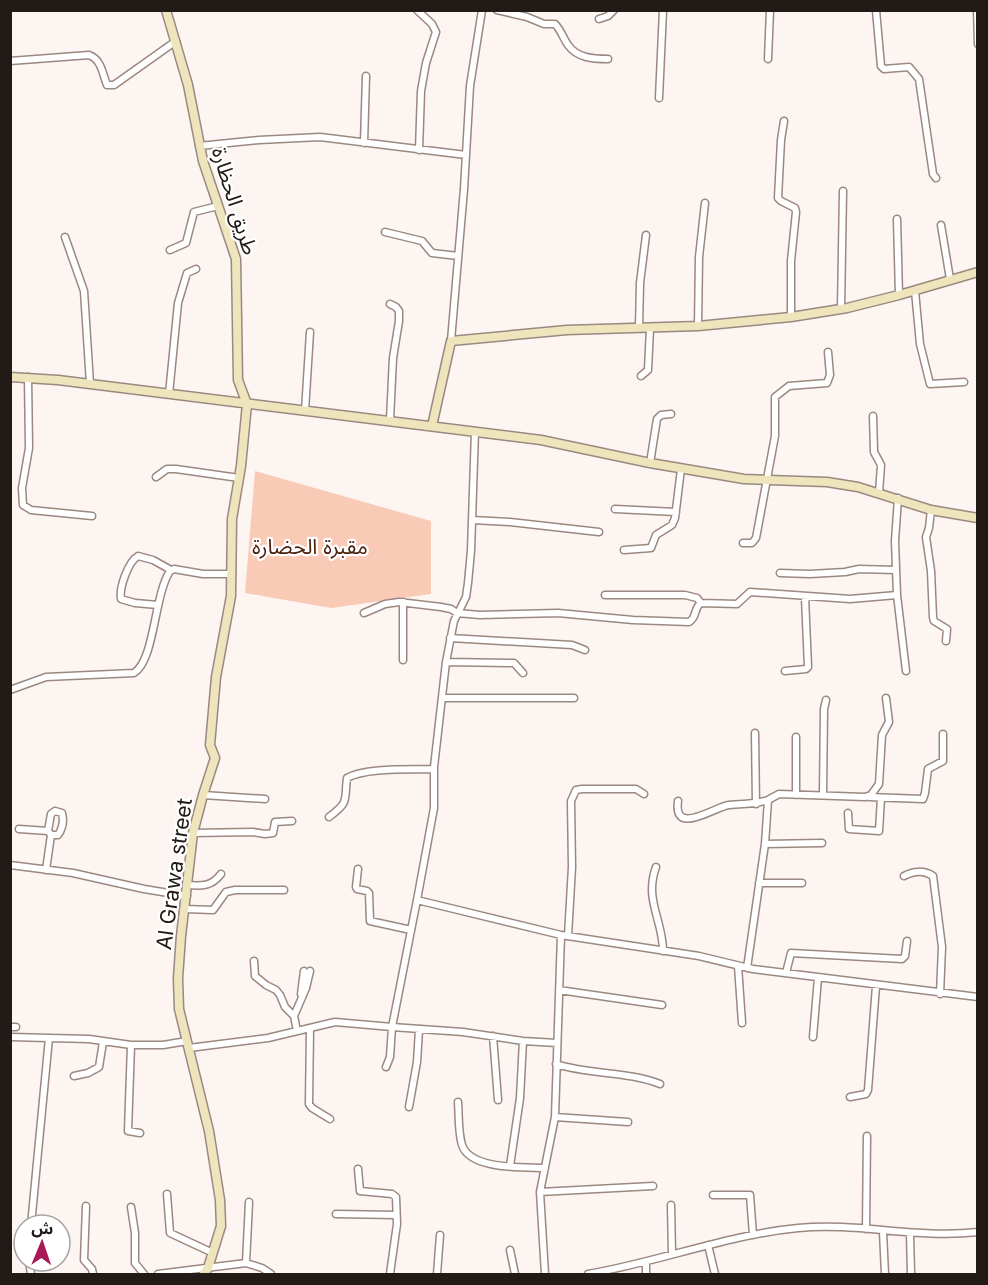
<svg xmlns="http://www.w3.org/2000/svg" width="988" height="1285" font-family="Inter,'Noto Sans Arabic',sans-serif">
	<style>
		.green { fill: #f9cab6 }
		.lines { fill: none; stroke-linecap: round; stroke-linejoin: round }
		.street-casing { stroke: #9b8880; stroke-width: 9 }
		.secondary-casing { stroke: #9b8880; stroke-width: 11 }
		.street { stroke: #fff; stroke-width: 6 }
		.secondary { stroke: #eee5bc; stroke-width: 8 }
		.labels { text-anchor: middle; dominant-baseline: central; stroke-width: 4.5; stroke-linejoin: round; paint-order: stroke }
		.street-label { font-size: 21px; fill: #211a16; stroke: #fff }
		.park-label { font-size: 21px; fill: #49200c; stroke: #fff }
	</style>
	<rect width="100%" height="100%" fill="#fdf5f1"/>
	<path class="green" d="M255 471 431 521V594L331 608 245 593Z"/>
	<g class="lines">
		<defs>
			<path id="street" d="M417 10 432 24 436 32 426 63 421 91 419 150
				M497 10 527 17 544 24H555C561 30 563 38 568 45 577 58 593 59 608 59
				M876 10 881 66 884 69 909 67 919 79 933 174 936 178
				M977 10 978 44
				M599 19 608 16 614 10
				M768 59 770 10
				M10 61 89 55C102 60 102 73 107 85H114L176 41
				M659 98 663 10
				M784 121 781 140 778 198 781 201 795 208 796 212 791 261V317
				M364 143 366 76
				M199 146 259 140 320 137 466 155
				M897 219 899 295
				M941 225 950 279
				M385 232 422 241 432 253 458 256
				M65 237 84 291 90 384
				M170 250 186 243 194 212 218 206
				M915 291 920 344 930 384 964 382
				M390 304 396 307 399 311V321L393 358 390 420
				M841 309 843 191
				M698 326 699 257 705 203
				M639 328 640 283 646 235
				M451 341 464 189 470 86 482 10
				M641 376 648 370 650 328
				M28 377 29 448 22 488 23 505 31 510 92 516
				M169 394 178 303 187 273 196 269
				M305 411 310 332
				M873 416 874 452 881 465 879 493
				M475 431 471 551 468 583 466 597 454 621 446 662 434 767V808L417 900 561 935 699 956 753 969 978 997
				M650 463 657 419 661 415 671 414
				M156 477 167 469H176L239 478
				M615 509 676 512
				M931 510 929 528 926 537 931 571 933 617 934 621 947 629 946 641
				M472 520 510 522 599 532
				M743 543H752L756 538 775 436V397L789 386 827 383 830 375 828 352
				M624 550 651 548 656 535 672 525 675 518 681 469
				M780 573 810 574 845 572 859 569 896 570
				M605 595H685L697 598 701 603
				M897 595 906 671
				M158 605 135 603 121 599C119 588 128 562 138 556L153 560 171 570
				M364 613 385 604 399 602 441 607 451 609 457 613 480 615 558 613 633 620 689 622C697 618 694 607 701 603L737 604 750 592 850 599 897 595 895 541 898 498
				M450 638 572 645 585 650
				M403 660V602
				M446 662 514 663 523 673
				M785 671 806 669 808 667 805 597
				M10 690 46 677 134 673C155 660 154 595 170 571L174 569 203 574H232
				M442 698H574
				M755 733 756 804
				M796 737V795
				M203 795 265 799
				M823 795 824 709 826 700
				M869 797 923 799 925 793 928 769 943 761V734
				M678 801C673 837 714 807 729 805 743 803 754 805 768 800
				M848 813 849 829 879 831 881 798
				M329 817C350 801 344 801 347 778 366 767 412 770 434 769
				M19 829 48 831 51 835 46 870
				M48 831 51 814 55 811 62 813C64 821 63 828 58 835H51
				M193 833 253 832 265 834 273 833 275 822 292 821
				M765 844 822 843
				M10 865 73 873 144 889 187 896
				M656 867C644 900 663 920 663 951
				M358 869 356 887 357 889 367 891 369 893 370 921 411 930
				M904 876C913 871 924 870 933 876L942 947 940 994
				M759 883H802
				M186 885C202 886 211 887 221 874
				M417 900 392 1027 463 1032 523 1041 557 1043
				M185 909 213 910 226 892 235 890H284
				M568 936 572 867 571 801 576 790 582 789H636L644 794
				M254 961 255 976 266 985 276 990 280 995 285 1007 294 1016 297 1031
				M738 966 742 1023
				M747 968 765 844 768 800 779 794 865 797 871 795 879 784 882 735 889 722 886 698
				M786 973 791 953 902 959 905 956 907 941
				M559 990 662 1005
				M301 994 304 971
				M294 1016 306 988 310 971
				M10 1027H16
				M310 1028 309 1104 312 1108 330 1119
				M493 1036 498 1100
				M10 1037 89 1039 131 1045H163L187 1041
				M813 1037 818 978
				M131 1045 128 1131 140 1133
				M189 1048 268 1038 335 1022 392 1027 390 1057 386 1067
				M556 1064C590 1075 627 1071 660 1084
				M74 1076 88 1073 99 1067 103 1042
				M850 1097 866 1094 868 1090 876 986
				M458 1102C459 1115 458 1132 462 1145 470 1170 524 1167 545 1168
				M409 1107 417 1062 419 1030
				M555 1117 628 1122
				M510 1166 520 1098 523 1041
				M358 1169 360 1191 392 1194 396 1197 397 1224 390 1274
				M540 1192 653 1186
				M167 1194 170 1233 213 1253
				M713 1195H750L753 1235
				M671 1205 672 1254
				M86 1206 84 1260 92 1269 93 1274
				M131 1207 135 1233V1263L144 1274
				M336 1214 396 1215
				M31 1225 49 1038
				M866 1229 867 1136
				M883 1232 885 1274
				M910 1234 911 1274
				M708 1245 715 1274
				M510 1250 515 1274
				M29 1261 31 1274
				M646 1262V1274
				M246 1263 249 1202
				M158 1274 246 1263 262 1268 271 1274
				M437 1274 440 1235
				M545 1274 540 1192 555 1117 561 935
				M588 1274C659 1262 726 1235 798 1228 858 1222 916 1239 978 1232"/>
			<path id="secondary" d="M166 10 188 85 203 161 236 259 238 380 247 404 241 466 232 519 231 596 216 677 210 745 215 758 203 795 193 833 181 936 178 978 179 1009 209 1131 220 1200 221 1226 208 1268 204 1274
				M10 377 58 380 541 440 650 463 744 479 827 482 858 487 931 510 978 518
				M432 426 451 341 567 330 698 326 791 317 847 308 899 295 978 272"/>
		</defs>
		<use href="#street" class="street-casing"/>
		<use href="#secondary" class="secondary-casing"/>
		<use href="#street" class="street"/>
		<use href="#secondary" class="secondary"/>
	</g>
	<g class="labels">
		<g class="street-label">
			<text transform="translate(235 201) rotate(73)">طريق الحظارة</text>
			<text transform="translate(174 874) rotate(-82)">Al Grawa street</text>
		</g>
		<g class="park-label">
			<text x="310" y="546">مقبرة الحضارة</text>
		</g>
	</g>
	<rect width="988" height="1285" fill="none" stroke="#211a16" stroke-width="24"/>
	<g transform="translate(42 1243) rotate(2)"><circle r="28" fill="#ffffff" stroke="#a6a3a2" stroke-width="1.5"/>
	<path d="M0-4.5L10 22L0 15L-10 22Z" fill="#a91956"/>
	<text y="-9" font-size="16" font-weight="bold" text-anchor="middle" fill="#211a16">ش</text>
	</g>
</svg>
